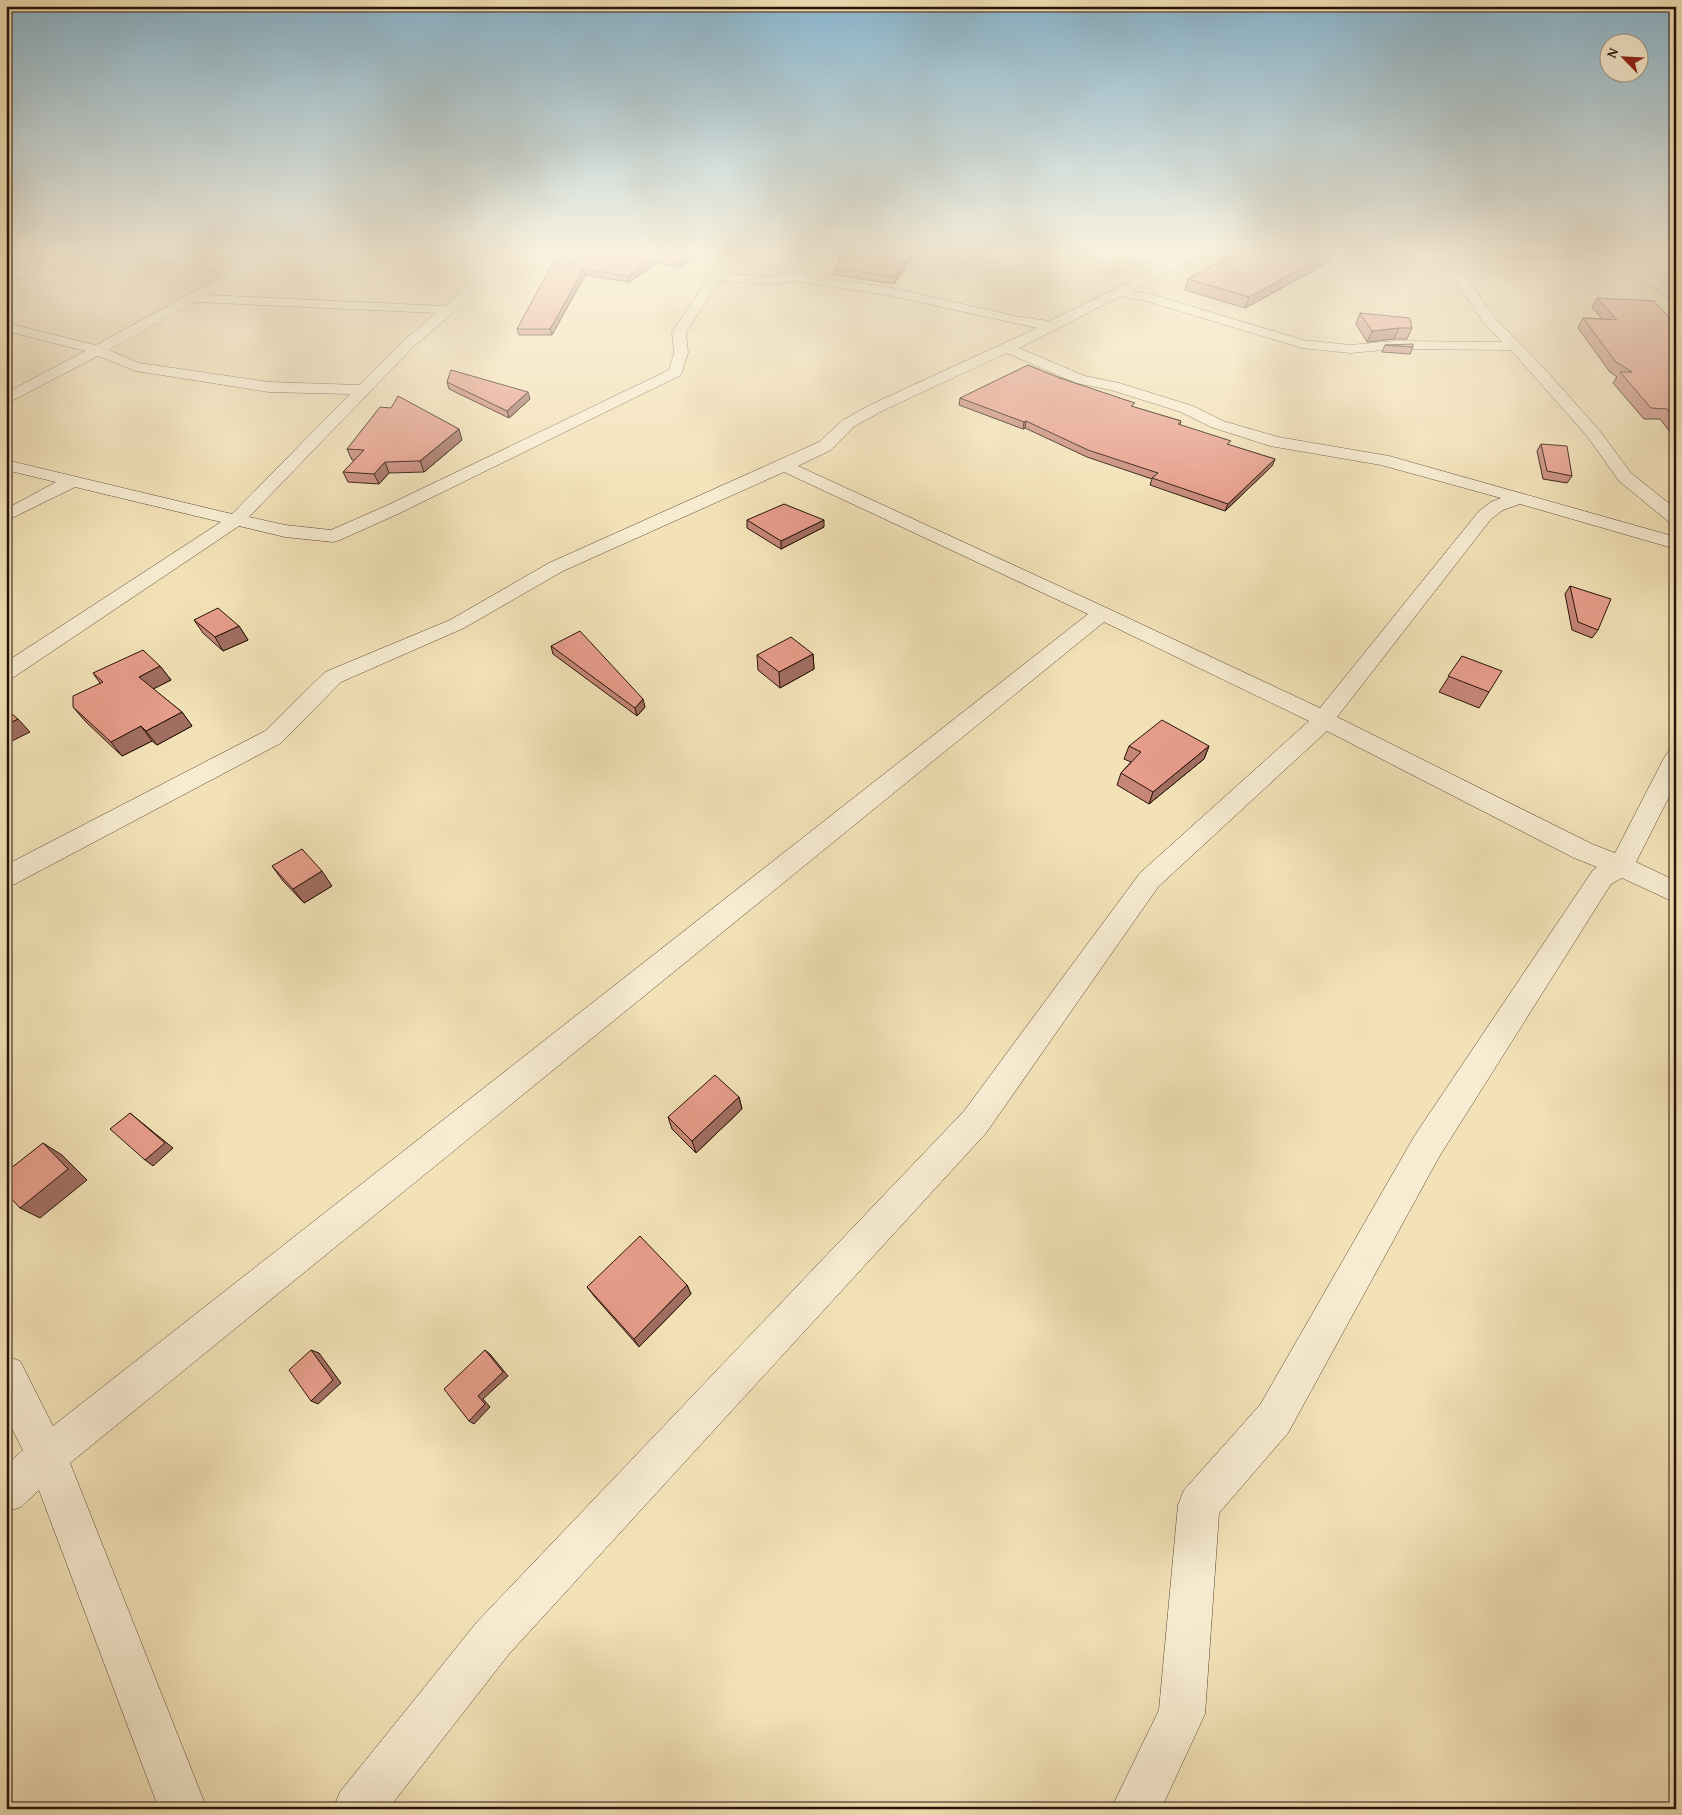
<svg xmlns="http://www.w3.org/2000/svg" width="1682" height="1815" font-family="'Gentium Book Plus',serif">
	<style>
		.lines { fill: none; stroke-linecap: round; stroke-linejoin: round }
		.street-casing { stroke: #5a4635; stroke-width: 1 }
		.street { fill: #f7ecd1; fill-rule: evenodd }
		.wall { fill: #c68778; stroke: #271209 }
		.shaded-wall { fill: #a16e61; stroke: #271209 }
		.building { fill: #e69d8b; stroke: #271209 }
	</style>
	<rect width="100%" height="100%" fill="#f3e2b8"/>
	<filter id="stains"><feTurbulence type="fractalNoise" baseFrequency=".004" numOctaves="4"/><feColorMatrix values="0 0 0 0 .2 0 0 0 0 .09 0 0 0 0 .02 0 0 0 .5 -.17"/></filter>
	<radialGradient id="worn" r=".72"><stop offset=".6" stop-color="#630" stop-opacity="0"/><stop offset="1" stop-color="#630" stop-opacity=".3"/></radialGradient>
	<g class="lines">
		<defs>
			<path id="street" d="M74 250H93L6 283V275Z
				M134 250H158L236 269 272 250H288L208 295 445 306 503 250H517L453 313 414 346 249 517 285 525 331 530 388 505 669 370 674 353 672 332 728 250H740L725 274 770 276 796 273 892 288 1015 316 1049 321 1195 250H1212L1132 291 1154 295 1303 340 1350 345 1394 341 1502 342 1484 323 1455 281 1420 269 1358 253 1356 250H1378L1428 263 1465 275 1494 317 1542 366 1599 430 1631 473 1676 509V523L1669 522 1619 481 1587 436 1511 350 1394 349 1350 353 1302 348 1146 301 1121 296 1019 348 1085 376 1119 383 1193 406 1223 421 1278 437 1389 456 1676 537V549L1520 504 1503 510 1491 519 1337 717 1592 844 1615 853 1664 758 1668 752 1676 750V783L1636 862 1676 881V903L1622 878 1611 884 1439 1157 1288 1433 1219 1513 1205 1714 1161 1809H1111L1159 1710 1178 1505 1184 1490 1260 1405 1415 1135 1593 870 1597 867 1574 858 1327 731 1158 887 986 1133 509 1654 388 1809H333L340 1792 477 1622 964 1111 1140 873 1309 721 1104 622 70 1463 207 1809H159L39 1490 21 1507 6 1512V1465L23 1450 6 1417V1356L20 1361 53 1426 1088 614 784 472 563 571 464 628 341 682 281 743 15 884 6 887V865L265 731 325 672 450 620 549 563 819 442 843 420 872 404 1037 328 892 296 796 281 770 284 720 281 686 332 688 353 681 375 400 513 340 540 333 542 285 537 239 526 14 677 6 679V662L221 522 75 487 6 521V509L56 482 6 470V460L232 514 350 394 269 392 136 371 98 356 6 404V393L85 351 6 331V323L96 345 226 274 136 253ZM195 302 436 313 404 340 359 385 269 382 139 363 109 350ZM1007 353 1076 383 1111 390 1181 412 1211 427 1270 446 1381 465 1501 498 1491 502 1479 511 1320 708 1109 609 798 466 831 450 855 426 884 410Z
				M1601 250H1616L1676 291V301L1671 300Z"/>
		</defs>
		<use href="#street" class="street-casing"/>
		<use href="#street" class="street"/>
	</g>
	<path class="wall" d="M589 250H704L681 267 657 263 629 282 585 275 552 335H519L517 329 579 260Z
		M780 250H805L804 255 780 254Z
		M844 250H917L894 284 834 275V268L839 263V257Z
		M1223 250H1343L1342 252 1311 272 1245 308 1185 290 1188 279 1223 261 1220 260Z
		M1491 250H1582L1578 258H1575L1574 260 1502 259Z
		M1669 250H1676V255Z
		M1597 298 1676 325V365L1673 368 1676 372V433L1670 432 1660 419H1644L1613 383 1617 377 1610 372 1578 328 1583 318 1602 319 1592 307Z
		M1360 313 1412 328 1407 339H1394L1367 342 1356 324Z
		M1385 345 1413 347 1410 354 1382 352Z
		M1060 378 1134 407 1181 421 1180 425 1229 445 1275 459 1272 466 1225 511 1150 485 1152 479 1087 457 1025 428 1023 429 959 405 960 398Z
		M447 382 530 399 509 418 449 389Z
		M462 440 424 472 389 473 379 484 348 482 343 472 355 460H352L347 449Z
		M1541 444 1572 476 1567 483 1543 479 1537 451Z
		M747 520 824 527 781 549 747 528Z
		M1570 586 1598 630 1592 638 1572 630 1565 594Z
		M194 620 239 626 248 640 223 651 203 633Z
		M551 646 645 707 637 716 553 654Z
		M813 654 814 669 780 688 758 670 757 655Z
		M1462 656 1489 692 1479 708 1439 692Z
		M160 666 171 680 153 689 182 712 192 726 157 745 152 741 122 756 85 721 73 707 100 683 93 673Z
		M1129 746H1209L1204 759 1149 804 1117 785 1121 773 1131 762 1124 759Z
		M272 866 332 886 304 903 283 881Z
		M739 1097 742 1109 696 1153 672 1129 668 1117Z
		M687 1285 691 1294 639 1347 594 1296 587 1287Z"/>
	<path class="shaded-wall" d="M695 250H704L681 267V261Z
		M913 250H917L894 284 895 277Z
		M1332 250H1343L1342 252 1311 272 1245 308 1249 297Z
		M656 257 657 263 629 282 628 276Z
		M584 269 585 275 552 335 550 329Z
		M1399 328 1394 339 1367 342 1372 331Z
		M1676 361V365L1664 376 1671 366Z
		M528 392 530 399 509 418 507 411Z
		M1026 421 1025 428 1023 429 1024 422Z
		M459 429 462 440 424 472 420 461Z
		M1275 459 1272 466 1225 511 1228 504Z
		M385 462 389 473 379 484 374 474Z
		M824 520V527L781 549V541Z
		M239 626 248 640 223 651 215 637Z
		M813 654 814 669 780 688 779 672Z
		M160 666 171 680 149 691 139 677Z
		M643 699 645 707 637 716 635 708Z
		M182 712 192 726 157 745 146 731Z
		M18 719 30 732 6 744V725Z
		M141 726 152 741 122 756 111 742Z
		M1209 746 1204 759 1149 804 1153 792Z
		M322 871 332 886 304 903 293 889Z
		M739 1097 742 1109 696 1153 692 1141Z
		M130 1113 173 1148 153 1166 145 1160Z
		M43 1143 62 1155 87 1180 40 1218 20 1208Z
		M687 1285 691 1294 639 1347 634 1339Z
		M311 1350 319 1353 341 1383 318 1404 311 1401Z
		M485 1350 490 1354 508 1376 483 1399 490 1407 474 1424 469 1421 478 1396Z"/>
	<path class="building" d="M589 250H695L681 261 656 257 628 276 584 269 550 329H517L555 259 579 260Z
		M844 250H913L895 277 834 268 846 257H839Z
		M1227 250H1332L1314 262 1249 297 1188 279 1238 253Z
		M1597 298 1654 301 1676 325V361L1671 366 1676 372V420L1667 409 1651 408 1620 372H1632L1616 362 1583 318 1617 320Z
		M1360 313 1410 318 1412 328H1399L1372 331Z
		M1413 344V347L1385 345Z
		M1028 365 1060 378 1135 403 1131 406 1181 421 1178 424 1231 441 1227 444 1275 459 1228 504 1152 478 1158 473 1088 450 1026 421 1024 422 960 398Z
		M451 370 528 392 507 411 447 382Z
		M398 396 459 429 420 461 385 462 374 474 343 472 364 450 347 449 380 407 391 408Z
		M1541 444 1567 446 1572 476 1547 471Z
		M784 504 824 520 781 541 747 520Z
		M1570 586 1611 599 1598 630 1578 622Z
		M218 608 239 626 215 637 194 620Z
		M580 631 643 699 635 708 551 646Z
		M791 637 813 654 779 672 757 655Z
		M143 650 160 666 139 677 182 712 146 731 141 726 111 742 73 707V696L103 682 93 673Z
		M1462 656 1502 671 1489 692 1448 676Z
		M6 709 18 719 6 725Z
		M1162 720 1209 746 1153 792 1121 773 1141 752 1129 746Z
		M302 849 322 871 293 889 272 866Z
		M715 1075 739 1097 692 1141 668 1117Z
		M130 1113 165 1143 145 1160 110 1129Z
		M43 1143 68 1169 20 1208 6 1193V1172Z
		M640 1236 687 1285 634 1339 587 1287Z
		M311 1350 333 1380 311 1401 289 1370Z
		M485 1350 503 1372 478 1396 485 1404 469 1421 444 1389Z"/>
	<linearGradient id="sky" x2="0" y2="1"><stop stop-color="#89b8d2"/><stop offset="0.5" stop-color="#faf2df"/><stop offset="1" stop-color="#faf2df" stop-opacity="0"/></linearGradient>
	<rect width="1682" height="505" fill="url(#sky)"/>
	<rect width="1682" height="1815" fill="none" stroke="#f3e2b8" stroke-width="25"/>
	<rect x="8" y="8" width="1667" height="1800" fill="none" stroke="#271209" stroke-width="2.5"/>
	<rect x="12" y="12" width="1657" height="1790" fill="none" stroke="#271209"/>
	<g transform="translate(1624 58) rotate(294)"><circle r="24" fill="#f7ecd1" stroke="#a49581"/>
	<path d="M0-4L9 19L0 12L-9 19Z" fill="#8f2418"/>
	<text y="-8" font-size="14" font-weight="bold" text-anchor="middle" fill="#271209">N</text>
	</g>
	<rect width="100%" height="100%" filter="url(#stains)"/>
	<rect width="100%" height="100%" fill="url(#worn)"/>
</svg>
